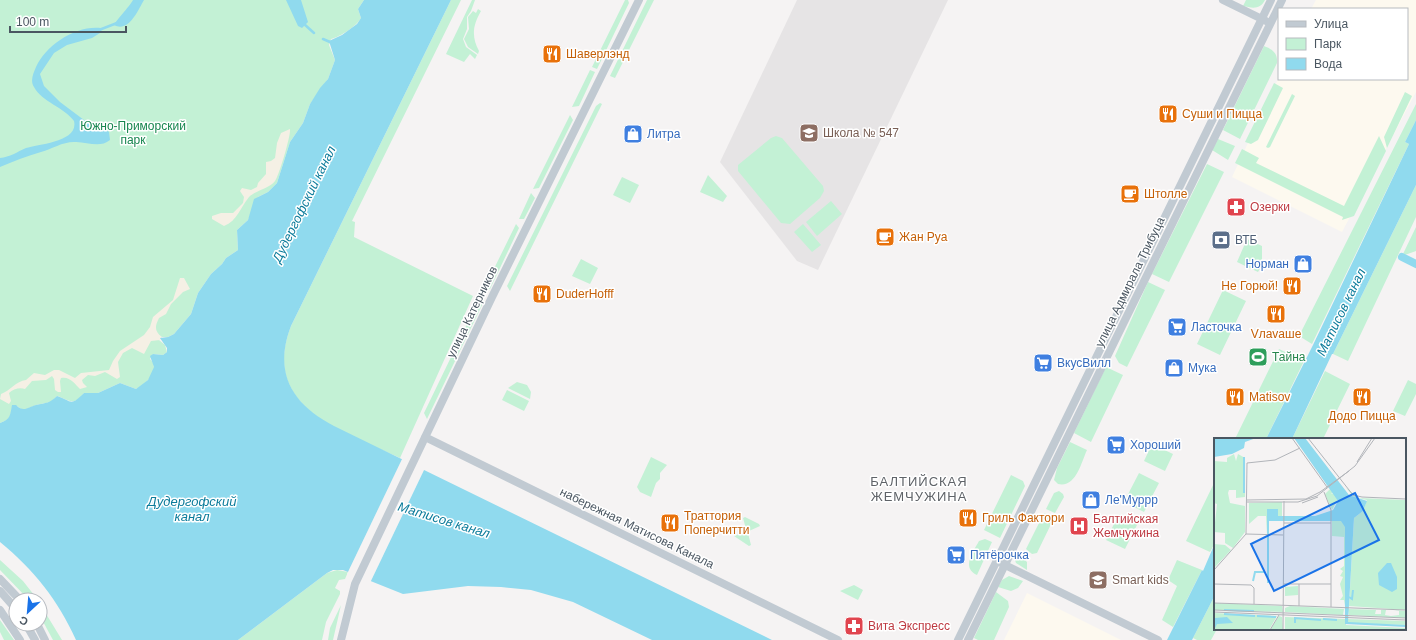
<svg xmlns="http://www.w3.org/2000/svg" width="1416" height="640" font-family="Helvetica,sans-serif">
	<style>
		.commercial { fill: #fdf9ef }
		.education { fill: #e6e4e5 }
		.green { fill: #c3f1d5 }
		.sand { fill: #f5f0e5 }
		.water { fill: #90daee }
		.pier { fill: #f5f3f3 }
		.lines { fill: none; stroke-linecap: round; stroke-linejoin: round }
		.stream { stroke: #90daee; stroke-width: 2.5 }
		.canal { stroke: #90daee; stroke-width: 8 }
		.minor { stroke: #c1cad2; stroke-width: 8 }
		.labels { text-anchor: middle; dominant-baseline: central; stroke-width: 3; stroke-linejoin: round; paint-order: stroke }
		.food-label { font-size: 12px; fill: #c56008; stroke: #fff; text-anchor: start }
		.park-label { font-size: 12px; fill: #17864f; stroke: #fff }
		.education-label { font-size: 12px; fill: #785e54; stroke: #fff; text-anchor: start }
		.shop-label { font-size: 12px; fill: #366cbe; stroke: #fff; text-anchor: start }
		.health-label { font-size: 12px; fill: #be3a42; stroke: #fff; text-anchor: start }
		.service-label { font-size: 12px; fill: #4e5e75; stroke: #fff; text-anchor: start }
		.street-label { font-size: 12px; fill: #4a5661; stroke: #fff }
		.leisure-label { font-size: 12px; fill: #27864d; stroke: #fff; text-anchor: start }
		.water-label { font-size: 13px; font-style: italic; fill: #0c7c9b; stroke: #fff }
		.neighbourhood-label { font-size: 13px; letter-spacing: 1px; fill: #5f6368; stroke: #fff }
		.inset-river { fill: none; stroke: #90daee; stroke-width: 2 }
		.inset-road { fill: none; stroke: #b1b4b9; stroke-width: 1 }
		.view { fill: #1a73e8; fill-opacity: 0.15; stroke: #1a73e8; stroke-width: 2 }
		.inset-edge { fill: none; stroke: #4a5661; stroke-width: 2 }
	</style>
	<rect width="100%" height="100%" fill="#f5f3f3"/>
	<path class="commercial" d="M1316 0H1416V92L1342 232 1232 177 1279 77V79H1407V9H1311Z
		M1027 593 1121 640H1004Z"/>
	<path class="education" d="M797 0H948L818 270 797 261 720 162Z"/>
	<path class="green" d="M0 0H364L358 9 361 18C358 25 340 37 331 39L329 45 335 60 328 79 310 104 303 123 290 142 277 183 268 192 258 197 248 220 237 230 238 250 226 258 222 264 211 274 198 293 191 314 174 334 168 337H162L159 340 165 345 167 352 163 355 153 354 150 359C161 369 147 384 136 389L120 383 98 393H84C73 407 70 400 57 396L51 402 36 405 27 409H21L17 406 12 407C11 417 9 420 0 423Z
		M451 0H461L352 221 355 222 354 237 473 296 400 458C343 431 259 408 291 326Z
		M472 0H478H475L471 11 467 17V29L463 39 466 47 477 55 475 59 470 54 464 62 446 54Z
		M625 0H628L629 3 597 69 592 67Z
		M647 0H654L615 78 610 76Z
		M1246 0H1265C1260 10 1252 8 1243 6Z
		M478 9 481 11C473 25 471 36 479 51L478 54 468 47 464 39 469 29 468 17 473 11 476 13Z
		M1264 46C1272 49 1278 53 1277 63L1240 139 1223 130Z
		M590 70 595 72 579 106 572 107Z
		M1274 83 1283 88 1258 140 1251 144 1245 142Z
		M1405 92 1412 96 1387 148 1384 137Z
		M1292 94 1295 96 1270 147 1268 148 1266 147Z
		M600 103 602 104 510 291 507 286 596 106Z
		M1416 104V120L1405 142 1409 144 1312 344 1299 336Z
		M570 115 573 120 539 188 533 189Z
		M776 136 782 138 823 186 824 191 820 198 790 224 781 223 738 171V165L771 138Z
		M1379 136 1386 151 1354 216 1342 220 1343 217 1235 163 1242 149 1259 158 1256 163 1344 206Z
		M1218 139 1235 146 1228 160 1212 150Z
		M1207 164 1224 172 1169 282 1152 274Z
		M708 175 727 196 723 202 700 192Z
		M622 177 639 185 630 203 613 195Z
		M1416 185V217L1348 361 1333 354Z
		M531 193 535 198 524 219H519Z
		M831 201 842 214 817 236 806 222Z
		M516 224 519 228 490 289H484Z
		M803 224 821 245 812 252 794 232Z
		M1416 227V251L1402 256Z
		M1247 239 1262 246V265L1258 272 1237 262Z
		M581 259 598 268 590 284 572 276Z
		M1148 282 1165 290 1127 367 1119 363 1115 356Z
		M1223 290 1246 301 1220 355 1197 344Z
		M481 295 484 301 427 419 424 413Z
		M1279 349 1304 361 1266 439H1235Z
		M1106 367 1123 375 1091 442 1074 433Z
		M1325 371 1350 384 1323 439H1292Z
		M1408 380 1416 384V394L1405 416 1393 411Z
		M517 382 527 385 531 392 530 399 508 388Z
		M507 390 529 401 524 411 502 400Z
		M1070 442 1087 450C1081 463 1076 488 1058 484L1054 480 1057 468Z
		M1152 444 1173 454 1165 471 1144 461Z
		M651 457 667 465 660 473V479L656 483 651 497 640 492 637 487Z
		M1139 473 1159 483 1144 512 1124 502Z
		M1011 475 1023 481 1025 486 1000 538 984 530Z
		M1215 481V543L1210 552 1186 541Z
		M1059 491 1063 494 1064 497 1055 513 1046 509 1054 493Z
		M1044 513 1054 518 1037 553 1032 554 1026 549Z
		M1119 514 1138 523 1125 549 1106 540Z
		M745 517 759 524 760 526 749 531 746 529 743 518Z
		M745 532 748 533 751 545 749 546 734 536Z
		M985 539 992 542 977 575C961 568 973 552 979 541Z
		M1017 553 1027 562V570L1016 563 1014 557Z
		M0 560 23 581 38 600H29L0 570Z
		M1177 560 1202 570 1173 627 1162 620 1177 586 1168 580Z
		M337 570 348 572 345 579 339 580 335 588 340 591V594L326 622 322 640H238L327 573Z
		M1009 576 1023 581 1018 588 1011 591 998 587 1002 580Z
		M854 585 863 590 858 600 840 591Z
		M996 592 1008 601 1009 607 994 640H978L974 638Z
		M1215 595V629H1217L1211 640H1197L1193 638Z
		M40 604 62 640H53L40 616Z
		M341 605 333 640H328L330 628Z
		M0 620 14 640H4L0 632Z"/>
	<path class="sand" d="M290 129C291 135 279 176 275 181 269 189 256 190 249 197 240 208 237 221 224 226L212 219V216L221 213H233L243 203 244 197 240 191 242 188 251 190 257 187 258 183 266 174V162L271 161 275 158 277 143 281 133Z
		M180 278H184L190 289 183 292 171 304 166 314 159 318C155 326 154 331 162 337L160 340 151 341 144 354 132 348 123 353 118 362 120 377 117 379 105 372 95 376 88 375 82 380 83 383 87 387 80 389C75 384 70 376 61 378L60 381 61 392H58L55 390 54 379 52 376 46 380 32 381 25 389C20 387 13 389 9 393L11 401 9 404 0 399 1 394C10 391 16 381 26 380L34 373 45 375 54 370H59L75 378 81 373 109 370 113 361 120 351 144 335 150 327 153 317 173 300Z"/>
	<path class="water" d="M133 0H144C138 10 129 33 114 25 115 22 129 7 133 0Z
		M286 0H301L308 22 302 28 298 26Z
		M364 0H451L291 326C273 373 292 404 334 426L772 640H652L573 602 531 590 501 587 468 586 403 594 343 570H333L327 573 238 640H76C58 600 34 570 0 542V423C11 419 10 415 12 405H16C24 413 28 407 36 405 46 403 50 403 57 396 72 401 70 407 84 393H98L120 383 136 389 148 380 154 367 150 356 153 354 163 355 167 352V348L160 338 168 337 174 334 191 314 198 293 211 274 222 264 226 258 238 250 237 230 248 220 254 199 268 192 277 183 290 142 303 123 310 104 320 88 328 79 335 60 329 41 342 35 357 24 361 18 358 9Z
		M101 28 102 29 100 33 92 38 67 45 54 53 40 74 44 86 60 102 84 120 101 126 109 132 110 140C99 149 86 141 74 142 62 142 52 149 41 152 27 156 14 161 0 167V158C10 157 17 152 26 148 38 144 79 142 74 121 64 107 42 102 34 87 30 81 33 74 36 67 46 45 76 25 101 28Z
		M1416 120V185L1333 354H1332L1292 439H1266L1313 345 1409 144 1405 142Z
		M1215 543V595L1192 640H1167L1202 570 1203 571Z"/>
	<path class="pier" d="M403 457 425 468 370 583 347 574Z"/>
	<g class="lines">
		<path class="stream" d="M304 24 314 33
			M99 30 117 23
			M323 39 330 42"/>
		<path class="canal" d="M1402 257 1416 264"/>
		<path class="minor" d="M1223 0 1266 21
			M425 437 838 640
			M1001 563 1158 640
			M0 579 20 600
			M0 591 16 609
			M0 610 20 640
			M26 624 35 640
			M37 624 45 640
			M341 640 355 584 492 297 639 0
			M958 640 1271 0
			M968 640 1282 0"/>
	</g>
	<defs>
		<symbol id="restaurant-square" viewBox="-11 -11 22 22"><rect x="-9" y="-9" width="18" height="18" rx="4" fill="#e8710a" stroke="#fff"/><path d="M-5-6h1v4h1v-4h1v4h1v-4h1v5L-1.5 .5V6h-2V.5L-5-1ZM5-6V6H3V1.5H1.5Q1.5-4 5-6Z" fill="#fff"/></symbol>
		<symbol id="school-square" viewBox="-11 -11 22 22"><rect x="-9" y="-9" width="18" height="18" rx="4" fill="#8d6e63" stroke="#fff"/><path d="M0-5L7-2L0 1L-7-2ZM-4 1L0 2.5L4 1V4Q0 6-4 4Z" fill="#fff"/></symbol>
		<symbol id="shop-square" viewBox="-11 -11 22 22"><rect x="-9" y="-9" width="18" height="18" rx="4" fill="#3f7fe0" stroke="#fff"/><path d="M-5-2.5h2.3a2.7 3.5 0 0 1 5.4 0H5L5.5 6h-11ZM-1.5-2.5h3a1.5 2.3 0 0 0-3 0Z" fill="#fff"/></symbol>
		<symbol id="cafe-square" viewBox="-11 -11 22 22"><rect x="-9" y="-9" width="18" height="18" rx="4" fill="#e8710a" stroke="#fff"/><path d="M-5.5-4.5H6V0H3Q3 3.5 0 3.5H-2.5Q-5.5 3.5-5.5 0ZM3-3.2v2h1.7v-2ZM-6 4.5H4V6H-6Z" fill="#fff"/></symbol>
		<symbol id="pharmacy-square" viewBox="-11 -11 22 22"><rect x="-9" y="-9" width="18" height="18" rx="4" fill="#e0444e" stroke="#fff"/><path d="M-2-6h4v4h4v4h-4v4h-4v-4h-4v-4h4Z" fill="#fff"/></symbol>
		<symbol id="bank-square" viewBox="-11 -11 22 22"><rect x="-9" y="-9" width="18" height="18" rx="4" fill="#5c6f8a" stroke="#fff"/><path d="M-6-4H6V4H-6ZM0-2.3a2.3 2.3 0 1 0 0 4.6a2.3 2.3 0 1 0 0-4.6Z" fill="#fff"/></symbol>
		<symbol id="supermarket-square" viewBox="-11 -11 22 22"><rect x="-9" y="-9" width="18" height="18" rx="4" fill="#3f7fe0" stroke="#fff"/><path d="M-6-5.5h2.5l.6 2H6L4.5 2H-2.5L-4.4-4H-6ZM-1.5 3.2a1.3 1.3 0 1 0 .1 0ZM3 3.2a1.3 1.3 0 1 0 .1 0Z" fill="#fff"/></symbol>
		<symbol id="stadium-square" viewBox="-11 -11 22 22"><rect x="-9" y="-9" width="18" height="18" rx="4" fill="#2e9e5b" stroke="#fff"/><path d="M0-5a6.5 5 0 1 0 0 10a6.5 5 0 1 0 0-10ZM-3.5-1.8h7v3.6h-7Z" fill="#fff"/></symbol>
		<symbol id="hospital-square" viewBox="-11 -11 22 22"><rect x="-9" y="-9" width="18" height="18" rx="4" fill="#e0444e" stroke="#fff"/><path d="M-5-5h3v3.5h4V-5h3V5h-3V1.5h-4V5h-3Z" fill="#fff"/></symbol>
	</defs>
	<g fill-rule="evenodd">
		<use href="#restaurant-square" x="541" y="43" width="22" height="22"/>
		<use href="#restaurant-square" x="1157" y="103" width="22" height="22"/>
		<use href="#school-square" x="798" y="122" width="22" height="22"/>
		<use href="#shop-square" x="622" y="123" width="22" height="22"/>
		<use href="#cafe-square" x="1119" y="183" width="22" height="22"/>
		<use href="#pharmacy-square" x="1225" y="196" width="22" height="22"/>
		<use href="#cafe-square" x="874" y="226" width="22" height="22"/>
		<use href="#bank-square" x="1210" y="229" width="22" height="22"/>
		<use href="#shop-square" x="1292" y="253" width="22" height="22"/>
		<use href="#restaurant-square" x="1281" y="275" width="22" height="22"/>
		<use href="#restaurant-square" x="531" y="283" width="22" height="22"/>
		<use href="#restaurant-square" x="1265" y="303" width="22" height="22"/>
		<use href="#supermarket-square" x="1166" y="316" width="22" height="22"/>
		<use href="#stadium-square" x="1247" y="346" width="22" height="22"/>
		<use href="#supermarket-square" x="1032" y="352" width="22" height="22"/>
		<use href="#shop-square" x="1163" y="357" width="22" height="22"/>
		<use href="#restaurant-square" x="1224" y="386" width="22" height="22"/>
		<use href="#restaurant-square" x="1351" y="386" width="22" height="22"/>
		<use href="#supermarket-square" x="1105" y="434" width="22" height="22"/>
		<use href="#shop-square" x="1080" y="489" width="22" height="22"/>
		<use href="#restaurant-square" x="957" y="507" width="22" height="22"/>
		<use href="#restaurant-square" x="659" y="512" width="22" height="22"/>
		<use href="#hospital-square" x="1068" y="515" width="22" height="22"/>
		<use href="#supermarket-square" x="945" y="544" width="22" height="22"/>
		<use href="#school-square" x="1087" y="569" width="22" height="22"/>
		<use href="#pharmacy-square" x="843" y="615" width="22" height="22"/>
	</g>
	<g class="labels">
		<g class="food-label">
			<text x="566" y="54">Шаверлэнд</text>
			<text x="1182" y="114">Суши и Пицца</text>
			<text x="1144" y="194">Штолле</text>
			<text x="899" y="237">Жан Руа</text>
			<text x="1278" y="286" text-anchor="end">Не Горюй!</text>
			<text x="556" y="294">DuderHofff</text>
			<text x="1276" y="334" text-anchor="middle">Vлаvаше</text>
			<text x="1249" y="397">Matisov</text>
			<text x="1362" y="416" text-anchor="middle">Додо Пицца</text>
			<text x="684" y="516">Траттория<tspan x="684" dy="14">Поперчитти</tspan></text>
			<text x="982" y="518">Гриль Фактори</text>
		</g>
		<g class="park-label">
			<text x="133" y="126">Южно-Приморский<tspan x="133" dy="14">парк</tspan></text>
		</g>
		<g class="education-label">
			<text x="823" y="133">Школа № 547</text>
			<text x="1112" y="580">Smart kids</text>
		</g>
		<g class="shop-label">
			<text x="647" y="134">Литра</text>
			<text x="1289" y="264" text-anchor="end">Норман</text>
			<text x="1191" y="327">Ласточка</text>
			<text x="1057" y="363">ВкусВилл</text>
			<text x="1188" y="368">Мука</text>
			<text x="1130" y="445">Хороший</text>
			<text x="1105" y="500">Ле'Муррр</text>
			<text x="970" y="555">Пятёрочка</text>
		</g>
		<g class="health-label">
			<text x="1250" y="207">Озерки</text>
			<text x="1093" y="519">Балтийская<tspan x="1093" dy="14">Жемчужина</tspan></text>
			<text x="868" y="626">Вита Экспресс</text>
		</g>
		<g class="service-label">
			<text x="1235" y="240">ВТБ</text>
		</g>
		<g class="street-label">
			<text transform="translate(1130 282) rotate(-64)">улица Адмирала Трибуца</text>
			<text transform="translate(472 312) rotate(-64)">улица Катерников</text>
			<text transform="translate(637 528) rotate(26)">набережная Матисова Канала</text>
		</g>
		<g class="leisure-label">
			<text x="1272" y="357">Тайна</text>
		</g>
		<g class="water-label">
			<text transform="translate(304 204) rotate(-64)">Дудергофский канал</text>
			<text transform="translate(1341 312) rotate(-64)">Матисов канал</text>
			<text x="192" y="501">Дудергофский<tspan x="192" dy="15">канал</tspan></text>
			<text transform="translate(444 520) rotate(17)">Матисов канал</text>
		</g>
		<g class="neighbourhood-label">
			<text x="919" y="481">БАЛТИЙСКАЯ<tspan x="919" dy="15">ЖЕМЧУЖИНА</tspan></text>
		</g>
	</g>
	<g transform="translate(1214 438)">
		<rect width="192" height="192" fill="#f5f3f3"/>
		<path d="M20 16 22 23 24 16 31 20V59L22 60V52H15L14 55 16 65 31 68V94L19 110 11 105V95L0 94 3 66 0 65V23L13 24V20ZM117 50 119 54 117 56 120 55 124 61 118 72 111 56ZM132 50 145 60 192 62V172L135 168 140 80 149 73 153 62 140 59ZM68 64V78H64V71H53V96L52 78H44L35 86V65ZM118 83H128L131 88V168L130 162H126L129 158 126 146 129 139 126 138 129 133 126 131 130 128V99L118 98ZM0 106 11 107 17 112 1 129ZM84 148V157L71 158V149ZM0 165 68 168 69 174 0 172ZM76 168 130 171 129 177 71 174V170ZM134 171 166 172H162L161 176H167V172H172L171 177 177 178 185 177V173L180 172 192 173V180L135 177ZM0 175 63 178 55 192H0ZM65 178 68 179 69 192H56ZM71 179 131 181 132 187 192 190V192H71ZM134 181 192 183V187L134 185Z" fill="#c3f1d5"/>
		<path d="M0 0H42L31 4 30 10 18 16 0 19ZM80 0H91L135 57 153 63 149 73 140 80 134 184 192 187V189L131 186V89L127 83H55V145H53V71H64V78H101L119 72 124 63ZM173 125H177L183 139V151L178 154 165 147 164 135ZM0 175 1 180 13 179 19 185 3 186 0 192Z" fill="#90daee"/>
		<path class="inset-river" d="M30 55V19M39 143 41 134H51M135 159 138 161 139 152M10 172 40 173M10 176 41 178M43 178 62 179M109 181 123 182M81 185V180L107 182"/>
		<path class="inset-road" d="M78 0 113 49M94 0 139 57 148 59 192 61M143 24 158 0M110 54 117 72V169M33 62 92 61 106 54 135 33M33 64H84L103 58 141 28 161 0M88 65 104 59M70 85H117M32 96 69 97M0 132 32 96 33 25 61 22 86 10M0 146 37 147 40 150V166M70 146H117M0 165 62 167M62 167 192 172M85 168V146M0 172 192 180M0 174 192 182M56 192 65 177M69 192 70 63"/>
		<path class="view" d="M141 55 165 102 60 153 37 106Z"/>
		<rect width="192" height="192" class="inset-edge"/>
	</g>
	<rect x="1278" y="8" width="130" height="72" fill="#ffffff" stroke="#b7bbc0"/>
	<rect x="1286" y="21" width="20" height="6" fill="#c1cad2" stroke="#b7bbc0"/>
	<text x="1314" y="28" font-size="12" fill="#4a5661">Улица</text>
	<rect x="1286" y="38" width="20" height="12" fill="#c3f1d5" stroke="#b7bbc0"/>
	<text x="1314" y="48" font-size="12" fill="#4a5661">Парк</text>
	<rect x="1286" y="58" width="20" height="12" fill="#90daee" stroke="#b7bbc0"/>
	<text x="1314" y="68" font-size="12" fill="#4a5661">Вода</text>
	<g transform="translate(28 612) rotate(206)"><circle r="19" fill="#ffffff" stroke="#b7bbc0"/>
	<path d="M0-3L7 15L0 10L-7 15Z" fill="#1a73e8"/>
	<text y="-6" font-size="11" font-weight="bold" text-anchor="middle" fill="#4a5661">С</text>
	</g>
	<path d="M10 26v6h116v-6" fill="none" stroke="#4a5661" stroke-width="2"/>
	<text x="16" y="26" font-size="12" fill="#4a5661" stroke="#ffffff" stroke-width="3" paint-order="stroke">100 m</text>
</svg>
